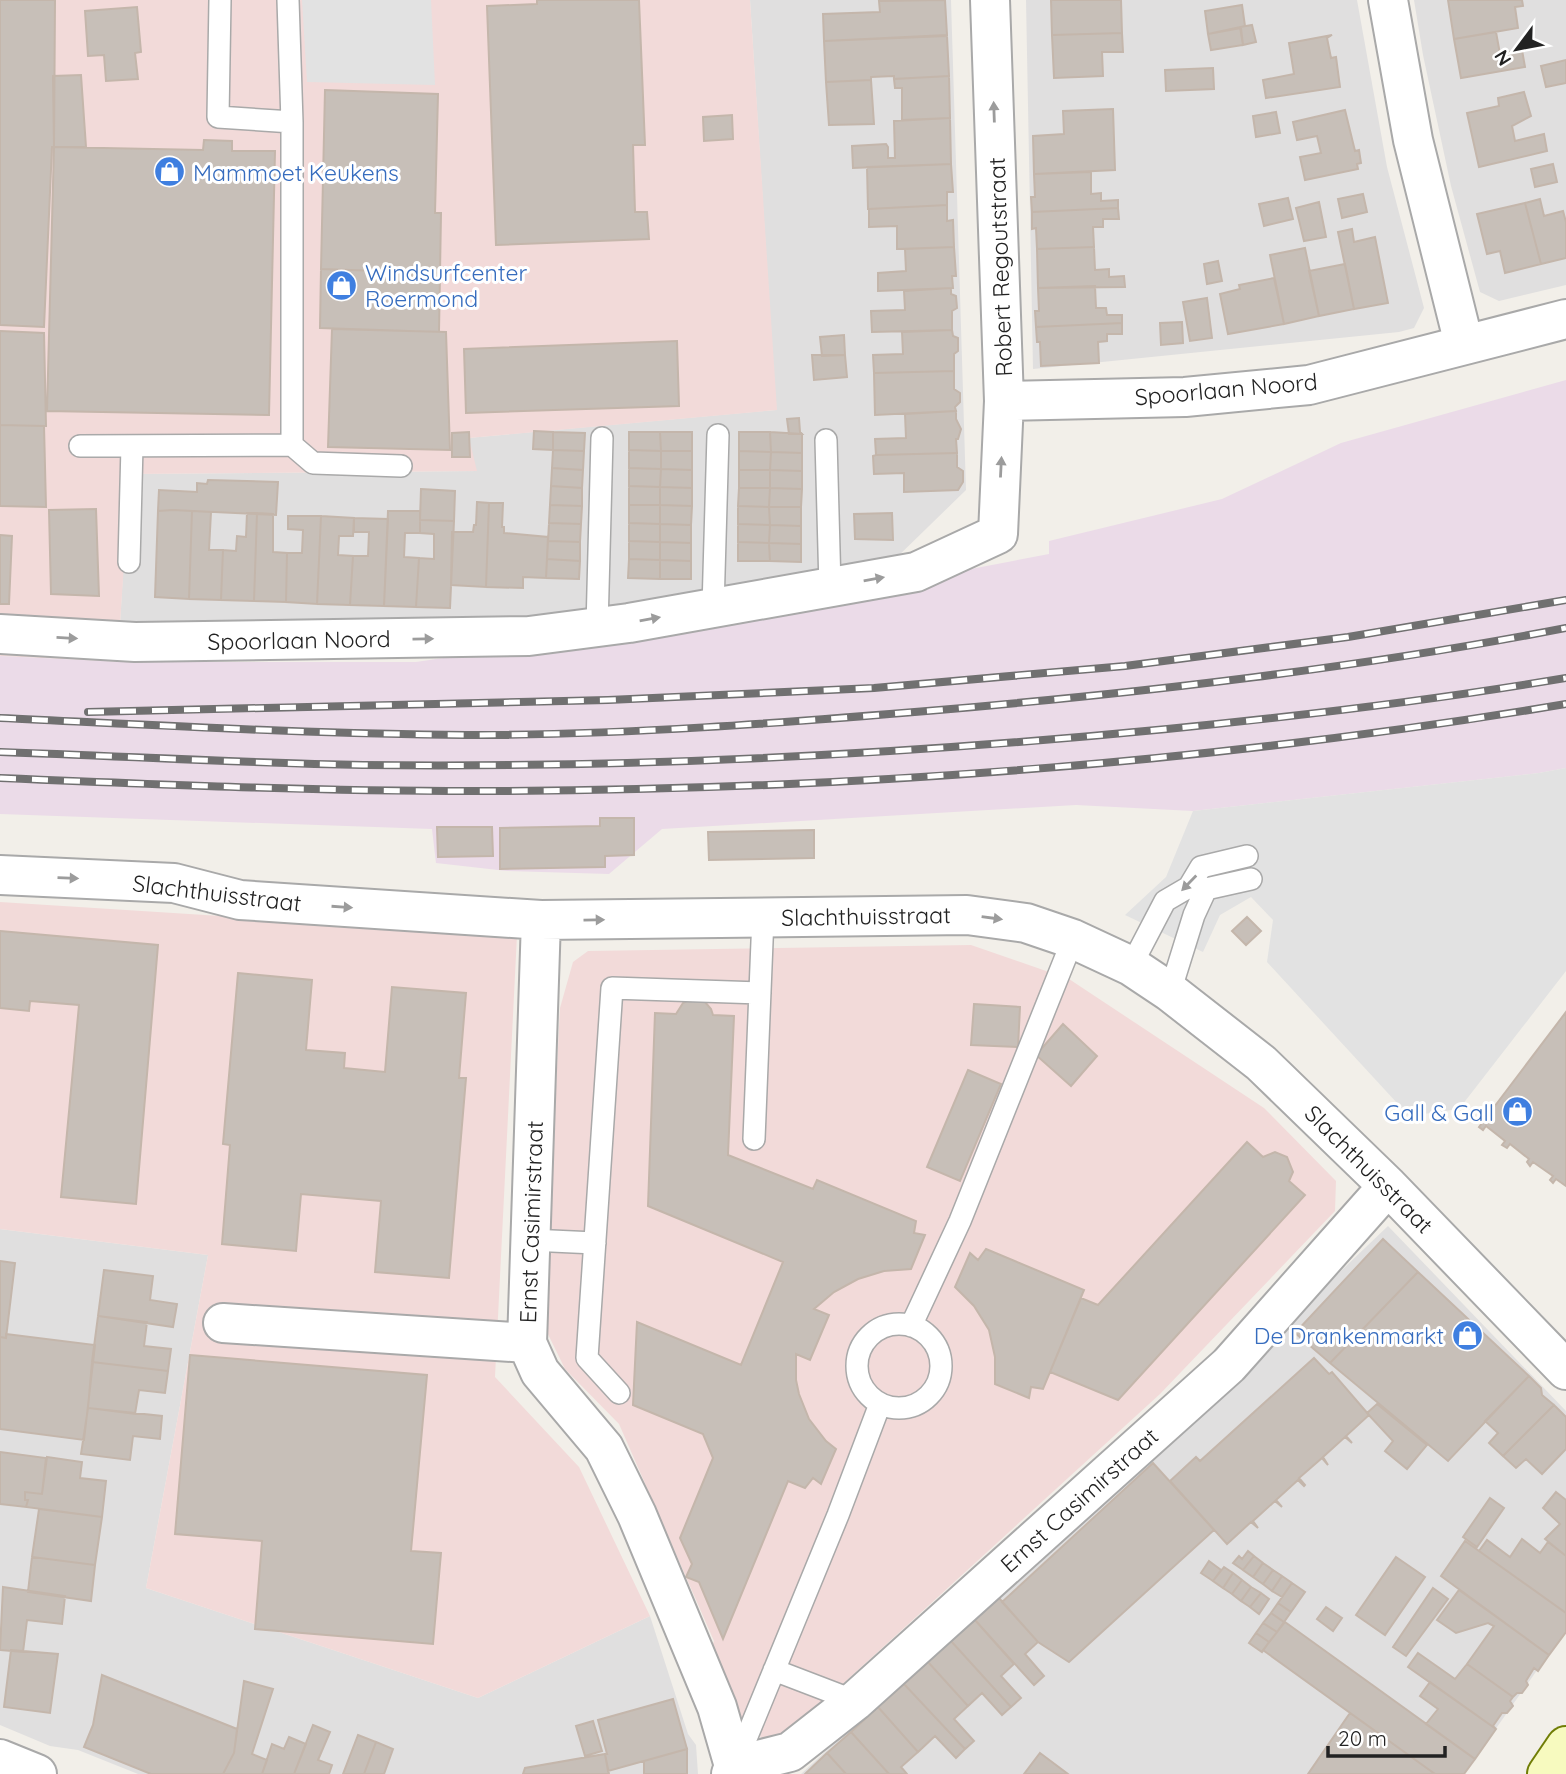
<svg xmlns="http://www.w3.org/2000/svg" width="1566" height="1774" font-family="Quicksand,sans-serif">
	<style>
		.residential { fill: #e0dfdf }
		.commercial { fill: #f2dad9 }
		.industrial { fill: #ebdbe8 }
		.parking { fill: #e2e2e2 }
		.building { fill: #c7bfb8; stroke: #c4b6ab; stroke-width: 2 }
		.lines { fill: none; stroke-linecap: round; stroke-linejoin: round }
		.service-casing { stroke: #a9a9a9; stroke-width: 24 }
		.minor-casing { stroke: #a9a9a9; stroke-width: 42 }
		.tertiary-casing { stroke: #a9a9a9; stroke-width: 42 }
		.secondary-casing { stroke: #707d05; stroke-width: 42 }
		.service { stroke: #fff; stroke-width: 21 }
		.minor { stroke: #fff; stroke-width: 38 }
		.tertiary { stroke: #fff; stroke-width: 38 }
		.secondary { stroke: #f7fabf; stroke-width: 38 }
		.rail-casing { stroke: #707070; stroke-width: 8 }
		.rail { stroke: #fff; stroke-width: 5; stroke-dasharray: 16; stroke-linecap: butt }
		.oneway { fill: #9c9c9c }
		.labels { text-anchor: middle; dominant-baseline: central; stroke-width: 6; stroke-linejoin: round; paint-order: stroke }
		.shop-label { font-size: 23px; fill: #366cbe; stroke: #fff; text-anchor: start }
		.street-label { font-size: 23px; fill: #222; stroke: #fff }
	</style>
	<rect width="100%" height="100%" fill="#f2efe9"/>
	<path class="residential" d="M750 0H951L966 490 890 564 438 632 120 624 129 474 476 471 468 438 776 410Z
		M1026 0H1357L1387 167 1424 308 1414 328 1399 332 1033 369Z
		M1414 0H1566V285L1499 301 1480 292 1451 186 1423 55Z
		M1388 1226 1566 1411V1629L1464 1774H801L1120 1482Z
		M0 1229 208 1255 146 1588 478 1698 650 1616 688 1734 696 1745 698 1774H138L78 1750 50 1746 0 1725Z"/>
	<path class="commercial" d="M0 0H750L777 410 469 438 477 471 130 474 120 624 125 662 0 656Z
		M0 902 517 935 495 1377 579 1467 650 1616 478 1698 146 1588 208 1255 0 1229Z
		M971 945 1069 979 1264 1108 1336 1181 1335 1211 1160 1394 788 1734 765 1740 750 1729 734 1722 708 1656 714 1641 619 1424 565 1369 544 1326 560 1008 573 962 588 951Z"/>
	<path class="industrial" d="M1566 380V768L1539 773 1193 811 1076 805 662 829 609 874 507 871 436 863 432 829 0 814V656L125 662H416L730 615 1049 554V541L1222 499 1341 443Z"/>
	<path class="parking" d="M302 0H431L435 85 307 82Z
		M1566 768V971L1459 1109 1409 1116 1267 962 1273 920 1251 897 1220 915 1203 952 1125 915 1166 877 1193 811 1539 773Z"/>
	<path class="building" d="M0 0H55L54 147H52L44 327 0 325Z
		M537 0H639L645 145H633L635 212H647L649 239 496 245 487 6 537 4Z
		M945 0 947 35 824 41 823 14 880 12 879 1Z
		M1051 0H1121L1122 33 1052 35Z
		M1448 0H1522L1523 6 1515 7 1518 28 1454 39Z
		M1242 5 1245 26 1208 34 1205 11Z
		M137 7 141 52 135 53 138 79 106 81 104 55 88 56 85 11Z
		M1252 25 1256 42 1243 45 1240 27Z
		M1241 28 1243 45 1211 50 1208 34Z
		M1496 32 1500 54 1522 50 1525 67 1461 78 1454 39Z
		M1122 33 1123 52H1102L1103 76 1054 78 1052 35Z
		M1332 35 1327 38 1331 58 1336 57 1340 87 1266 98 1263 80 1294 74 1289 43Z
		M947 36 949 76 894 79V76L871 77V80L826 82 824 41Z
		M1566 60V83L1546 87 1541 66Z
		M1213 68 1214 89 1166 91 1165 70Z
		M81 75 86 147H54L53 76Z
		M949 76 950 118 902 120V88H895L894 79Z
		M871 80 874 124 829 125 826 82Z
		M325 90 438 94 435 213H441L440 273 321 269Z
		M1524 92 1531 116 1512 126 1515 141 1544 134 1547 151 1479 167 1467 113 1499 106 1498 98Z
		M1113 109 1115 170 1034 174 1033 136 1064 134 1063 111Z
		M1345 110 1355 151 1359 150 1361 163 1357 164 1358 169 1305 180 1300 157 1321 153 1317 136 1297 140 1293 122Z
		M1276 112 1280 133 1256 137 1253 116Z
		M732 115 733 139 704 141 703 117Z
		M950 118 951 164 853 168 852 146 886 144 888 147V158H895L894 121Z
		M204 140 232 141V151H275L269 415 47 411 54 147 203 150Z
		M951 164 953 192H947V205L868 209 867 167Z
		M1553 164 1557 182 1535 187 1531 169Z
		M1091 172V194L1101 193V201L1118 200V208L1032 212 1031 197H1035L1034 174Z
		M1363 194 1367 212 1342 218 1338 199Z
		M1288 198 1293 219 1264 226 1259 204Z
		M1540 199 1544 216 1563 211 1566 222V258L1541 264 1525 203Z
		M1319 202 1326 237 1304 241 1296 208Z
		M1525 203 1541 264 1505 273 1500 251 1487 254 1477 214Z
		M947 205V221L953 220 954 247 897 249V226L869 227V209Z
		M1118 208 1119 219H1103V227H1093L1094 247 1037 249 1036 228 1032 229V212Z
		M1352 229 1354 242 1375 237 1388 303 1354 309 1338 232Z
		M954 247 956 276H952L953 288 878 291V273L906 271 905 249Z
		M1094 247 1095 270 1109 269V277L1124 276 1125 287 1038 288 1037 249Z
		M1305 248 1319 316 1284 324 1270 255Z
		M1218 261 1222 281 1207 284 1204 264Z
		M1345 264 1354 309 1319 316 1309 271Z
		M321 269 440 273 439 332 320 328Z
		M1274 278 1284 324 1228 334 1220 294 1240 289 1239 285Z
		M1095 286 1096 308H1106L1107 315H1122V323L1036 327 1035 311H1039L1038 288Z
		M951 288V294L956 296 957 308 952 311V330L872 332 871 311 905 310 904 291Z
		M1207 298 1212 338 1190 341 1183 302Z
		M1182 322 1183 343 1161 345 1160 323Z
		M1122 323V334H1107V341L1098 342 1099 363 1041 366 1040 342H1037L1036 327Z
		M332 329 446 332 450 450 328 447Z
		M952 330 953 336 958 338V351L954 354V371L874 373 873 355 903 354 902 332Z
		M0 331 44 333 46 426 0 425Z
		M844 335 845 355 822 356 820 337Z
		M677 341 679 406 466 413 464 349Z
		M812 355H845L847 377 814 380Z
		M954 371V389L960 393V402L955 407 956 411 875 415 874 373Z
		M956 411V419L961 429 958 439H956L957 453 876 455 875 439 906 438 905 414Z
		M799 418 800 432 802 434H789L787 419Z
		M0 425 44 426 46 507 0 506Z
		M534 431 553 432V450L533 449Z
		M469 432 470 457H452V433Z
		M553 432 585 433 584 451 553 450Z
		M629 432H660L661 451 629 450Z
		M660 432H692V451H661Z
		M739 432H770L771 452 739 451Z
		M770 432 802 434V453L771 452Z
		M553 450 584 451 583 470 552 468Z
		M629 450 661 451V469L629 468Z
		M661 451H692V470L661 469Z
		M739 451 771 452 770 470H739Z
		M771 452 802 453V471L770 470Z
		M957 453V467L963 471V482L958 490 904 492V473L874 474 873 456 876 455Z
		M552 468 583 470 582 488 551 486Z
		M629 468 661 469 660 487 629 486Z
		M661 469 692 470V488L660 487Z
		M739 470H770V488H739Z
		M770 470 802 471V489L770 488Z
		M208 480 278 482 276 515 173 510 158 511 159 490 197 492V483L207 484Z
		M551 486 582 488V506L550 505Z
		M629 486 660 487V505H629Z
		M660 487 692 488V506L660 505Z
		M739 488H770L769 507 738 506Z
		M770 488 802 489 801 507H769Z
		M421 489 455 491 454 521 420 520Z
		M477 502 489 503 486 587 451 585 452 532H473L474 525H476Z
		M489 503H503L502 527H504V533L548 537 546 578 523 577V588L486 587Z
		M550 505 582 506 581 524 549 523Z
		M629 505H660V524L629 523Z
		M660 505 692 506 691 525 660 524Z
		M738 506 769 507 770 525 738 524Z
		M769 507H801V526L770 525Z
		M96 509 99 596 51 594 49 510Z
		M173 510 192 511 189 599 155 597 158 511Z
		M192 511 211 512 209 550H223L221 600 189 599Z
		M388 511H420V533H405L404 557 419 558 416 607 384 606Z
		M247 513H257L254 601 221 600 223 550 236 551 237 536 246 537Z
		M257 513 273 514V552L287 553 286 602 254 601Z
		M892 513 893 540 855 539 854 514Z
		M288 516H321L317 604 286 602 287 553H302L303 530 288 529Z
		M321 516 354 518 353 536H339L338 555 353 556 350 605 317 604Z
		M354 518 388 519 384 606 350 605 353 556H368L369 532H354Z
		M420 520 454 521 450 608 416 607 419 558 434 559V534L420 533Z
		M549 523 581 524 580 542 548 541Z
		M629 523 660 524V542L629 541Z
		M660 524 691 525V543L660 542Z
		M738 524 770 525 769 543 738 542Z
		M770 525 801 526V544L769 543Z
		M0 535 12 536 9 604H0Z
		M548 541 580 542V561L547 559Z
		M629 541 660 542V560L629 559Z
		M660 542 691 543V561L660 560Z
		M738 542 769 543 770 561H738Z
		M769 543 801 544V562L770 561Z
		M547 559 580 561 579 579 546 578Z
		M629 559 660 560V579L628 578Z
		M660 560 691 561V579H660Z
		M600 818H634V855L605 856V867L500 869V828L600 826Z
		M437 827H492L493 856 438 857Z
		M814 830V858L709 860 708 832Z
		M1247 917 1261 931 1246 945 1232 931Z
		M0 931 158 945 136 1204 61 1197 79 1005 30 1001 29 1011 0 1008Z
		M238 973 312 980 306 1050 345 1053 344 1068 385 1072 392 987 466 993 459 1078H466L449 1278 375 1272 381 1201 301 1194 296 1251 222 1244 230 1145 223 1144Z
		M689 1000 705 1002 711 1009 713 1015 734 1016 728 1155 813 1189 817 1180 916 1221 914 1233 925 1235 911 1269 884 1271 858 1279 834 1292 814 1309 829 1315 810 1360 796 1354V1380L799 1394 809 1419 826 1441 836 1449 821 1484 813 1478 805 1488 788 1481 723 1639 699 1582 686 1577 692 1564 680 1538 713 1458 703 1434 633 1405 637 1322 741 1365 783 1262 648 1206 655 1013 676 1014 683 1003Z
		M974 1004 1020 1007 1018 1047 971 1045Z
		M1566 1012V1186L1556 1179 1553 1183 1550 1180 1553 1176 1533 1162 1530 1166 1527 1162 1529 1159 1510 1144 1507 1148 1502 1145 1505 1141 1486 1126 1483 1130 1479 1127Z
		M1063 1024 1097 1056 1071 1086 1036 1055Z
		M968 1070 1001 1084 960 1181 927 1167Z
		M1247 1142 1263 1157 1275 1152 1287 1157 1293 1172 1289 1181 1305 1195 1118 1400 1050 1372 1081 1298 1098 1305Z
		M1383 1239 1418 1272 1330 1363 1295 1333Z
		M986 1249 1084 1290 1043 1389 1031 1387 1029 1398 995 1384V1357L989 1330 974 1306 955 1287 970 1253 978 1260Z
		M0 1261 15 1263 6 1338 0 1337Z
		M104 1270 153 1276 150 1300 177 1304 173 1327 98 1316Z
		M1418 1272 1529 1376 1448 1461 1330 1363Z
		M98 1316 147 1322 144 1346 171 1349 168 1371 92 1362Z
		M6 1334 95 1345 84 1440 0 1429V1337L6 1338Z
		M190 1355 427 1375 411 1551 441 1553 433 1644 255 1629 262 1541 175 1534Z
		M1314 1358 1329 1374 1332 1372 1369 1415 1346 1436 1352 1443 1345 1437 1323 1457 1328 1465 1322 1458 1299 1478 1305 1485 1304 1486 1298 1480 1276 1500 1282 1507 1275 1501 1253 1521 1258 1528 1251 1522 1227 1544 1170 1481 1196 1457 1200 1461Z
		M92 1362 168 1371 165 1393 139 1390 135 1414 88 1408Z
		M1529 1376 1541 1388 1542 1395 1554 1405 1503 1456 1489 1443 1498 1433 1485 1421Z
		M1377 1404 1427 1445 1407 1469 1385 1451 1393 1441 1367 1413Z
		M1554 1405 1566 1417V1449L1542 1474 1526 1459 1516 1468 1503 1456Z
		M88 1408 162 1416 160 1439 133 1436 130 1460 81 1454Z
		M0 1452 46 1458 42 1494 25 1492V1500H28L26 1507 0 1504Z
		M47 1457 82 1462 80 1478 106 1481 102 1517 26 1507 28 1500H25V1492L42 1494Z
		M1153 1463 1214 1530 1069 1662 1038 1642 1002 1602Z
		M1556 1492 1566 1500V1556L1545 1539 1560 1524 1543 1508Z
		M1490 1498 1504 1508 1477 1547 1463 1537Z
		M39 1509 102 1517 95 1565 32 1557Z
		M1522 1539 1540 1553 1548 1542 1566 1556V1613L1479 1551 1487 1540 1510 1557Z
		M1465 1541 1566 1613V1632L1549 1655 1441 1576Z
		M1248 1551 1254 1556 1243 1570 1233 1563 1239 1556 1242 1559Z
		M1254 1556 1263 1563 1253 1577 1243 1570Z
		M32 1557 95 1565 91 1601 28 1592Z
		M1396 1557 1425 1577 1385 1635 1356 1615Z
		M1209 1561 1221 1570 1213 1581 1201 1573Z
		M1263 1563 1273 1570 1263 1584 1253 1577Z
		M1224 1567 1233 1573 1223 1588 1213 1581Z
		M1273 1570 1282 1576 1272 1591 1263 1584Z
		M1233 1573 1242 1580 1232 1594 1223 1588Z
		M1282 1576 1292 1583 1282 1597 1272 1591Z
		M1242 1580 1251 1587 1241 1601 1232 1594Z
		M1292 1583 1305 1592 1291 1612 1278 1603Z
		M3 1587 65 1596 62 1624 27 1620 23 1652 0 1650Z
		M1251 1587 1261 1593 1250 1607 1241 1601Z
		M1433 1588 1448 1599 1406 1656 1393 1647Z
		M1459 1590 1549 1655 1538 1671 1534 1668 1526 1681 1528 1685 1522 1693H1517L1513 1697 1467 1664 1494 1626 1488 1623 1456 1633 1437 1620Z
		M1261 1593 1269 1599 1259 1614 1250 1607Z
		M999 1598 1038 1642 1025 1654 1044 1676 1034 1685 975 1620Z
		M1278 1603 1291 1612 1284 1622 1271 1613Z
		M1326 1607 1342 1618 1333 1631 1317 1619Z
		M1271 1613 1284 1622 1277 1632 1263 1623Z
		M975 1620 1014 1664 1001 1676 1021 1698 1011 1707 951 1641Z
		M1285 1622 1475 1759 1464 1774H1435L1267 1653 1263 1650Z
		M1263 1623 1277 1632 1269 1642 1256 1633Z
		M1256 1633 1269 1642 1262 1652 1249 1643Z
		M951 1641 1011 1707 1002 1715 982 1693 968 1706 928 1662Z
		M11 1650 58 1654 50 1713 4 1707Z
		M1418 1653 1455 1679 1467 1664 1513 1697 1510 1701 1513 1706 1507 1713H1502L1493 1726 1496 1729 1408 1667Z
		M928 1662 968 1706 954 1719 974 1741 965 1749 904 1684Z
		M102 1675 237 1729 234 1753 223 1774H151L84 1747 93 1725Z
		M244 1681 273 1689 252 1754 267 1760 262 1774H223L234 1753Z
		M1430 1682 1496 1729 1475 1759 1426 1724 1438 1709 1420 1696Z
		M904 1684 965 1749 956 1758 935 1736 918 1752 878 1707Z
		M673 1699 687 1749 608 1771 605 1754H607L598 1720Z
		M878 1707 918 1752 901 1767 907 1774H889L851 1732Z
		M1350 1713 1435 1774H1308Z
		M593 1721 602 1751 585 1756 576 1726Z
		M313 1725 330 1732 318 1760 332 1765 329 1774H294Z
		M851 1732 889 1774H846L827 1753Z
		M358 1735 376 1742 364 1774H343Z
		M289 1737 306 1744 294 1774H262L272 1744 284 1749Z
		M376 1742 393 1749 384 1774H364Z
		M687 1749V1774H644V1761Z
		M827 1753 846 1774H805Z
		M1040 1753 1068 1774H1024Z
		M605 1754 609 1774H523L525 1768Z"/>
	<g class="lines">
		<defs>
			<path id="service" d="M220 0 218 117 292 122
				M826 440 830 587
				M292 445 313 463 401 466
				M80 446 292 445V122L288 0
				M129 562 132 446
				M713 608 718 435
				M597 627 602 438
				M1131 966 1165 901 1189 887 1201 867 1247 856
				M1170 992 1194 915 1206 889 1251 879
				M754 1139 763 917
				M530 1240 595 1243
				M857 1366a42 42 0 1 1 84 0a42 42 0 1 1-84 0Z
				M911 1326 960 1221 1073 939
				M619 1393 587 1358 612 988 760 993
				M774 1670 855 1701
				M736 1763 838 1515 880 1404"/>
			<path id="minor" d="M1388 0 1413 140 1464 344
				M1004 401 1185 397 1309 385 1566 319
				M0 634 135 642 529 636 629 623 916 572 998 534 1004 401 990 0
				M0 875 174 883 240 900 541 920 967 915 1026 923 1073 939 1131 966 1170 992 1261 1063 1388 1186 1566 1370
				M541 920 527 1343 540 1372 604 1448 637 1515 717 1707 734 1766 731 1774
				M223 1323 527 1343
				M734 1766 790 1752 855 1701 1229 1365 1388 1186"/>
			<path id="tertiary" d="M0 1759 37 1774"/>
			<path id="secondary" d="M1547 1774 1566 1746"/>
		</defs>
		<use href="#service" class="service-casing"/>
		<use href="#minor" class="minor-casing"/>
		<use href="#tertiary" class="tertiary-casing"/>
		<use href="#secondary" class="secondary-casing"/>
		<use href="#service" class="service"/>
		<use href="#minor" class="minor"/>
		<use href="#tertiary" class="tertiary"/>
		<use href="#secondary" class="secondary"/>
		<defs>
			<path id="rail" d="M88 712 608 700 874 688 1125 666 1348 637 1566 600
				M0 718C155 725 311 734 466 735 624 735 782 723 939 710 1149 692 1359 668 1566 628
				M0 752C121 756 242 763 363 765 632 768 899 755 1167 729 1300 716 1434 700 1566 678
				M0 778C168 785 336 792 505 791 856 789 1219 762 1566 704"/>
		</defs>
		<use href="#rail" class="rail-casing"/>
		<use href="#rail" class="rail"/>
	</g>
	<defs><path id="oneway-solid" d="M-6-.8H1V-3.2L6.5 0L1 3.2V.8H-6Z" transform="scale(1.75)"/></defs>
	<g class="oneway">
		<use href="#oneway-solid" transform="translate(994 112) rotate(-92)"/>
		<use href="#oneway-solid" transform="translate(1001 467) rotate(-87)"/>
		<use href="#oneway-solid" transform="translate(874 579) rotate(-10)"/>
		<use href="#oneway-solid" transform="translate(650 619) rotate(-10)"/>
		<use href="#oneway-solid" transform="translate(67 638) rotate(3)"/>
		<use href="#oneway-solid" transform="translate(423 639) rotate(-1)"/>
		<use href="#oneway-solid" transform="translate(68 878) rotate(2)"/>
		<use href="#oneway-solid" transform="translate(1189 883) rotate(134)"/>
		<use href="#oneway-solid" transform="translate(342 907) rotate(4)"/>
		<use href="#oneway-solid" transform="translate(992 918) rotate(8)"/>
		<use href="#oneway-solid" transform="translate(594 920) rotate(-1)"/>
	</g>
	<defs>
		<symbol id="shop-disc" viewBox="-11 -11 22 22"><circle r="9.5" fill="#3f7fe0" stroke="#fff"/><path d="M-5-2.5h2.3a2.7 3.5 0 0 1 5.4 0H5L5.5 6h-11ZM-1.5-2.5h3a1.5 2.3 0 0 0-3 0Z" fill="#fff"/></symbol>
	</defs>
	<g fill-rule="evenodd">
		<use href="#shop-disc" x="152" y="154" width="35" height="35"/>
		<use href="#shop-disc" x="324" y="268" width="35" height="35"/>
		<use href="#shop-disc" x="1500" y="1094" width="35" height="35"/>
		<use href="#shop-disc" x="1450" y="1318" width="35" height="35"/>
	</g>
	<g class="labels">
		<g class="shop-label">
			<text x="193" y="172">Mammoet Keukens</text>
			<text x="365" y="272">Windsurfcenter<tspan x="365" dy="26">Roermond</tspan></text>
			<text x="1494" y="1112" text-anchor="end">Gall &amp; Gall</text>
			<text x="1444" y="1335" text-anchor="end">De Drankenmarkt</text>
		</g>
		<g class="street-label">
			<text transform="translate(1000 267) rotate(-92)">Robert Regoutstraat</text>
			<text transform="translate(1226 389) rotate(-5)">Spoorlaan Noord</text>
			<text transform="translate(299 640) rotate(-1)">Spoorlaan Noord</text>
			<text transform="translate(217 893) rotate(7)">Slachthuisstraat</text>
			<text transform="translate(866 916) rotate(-1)">Slachthuisstraat</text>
			<text transform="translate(1369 1169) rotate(45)">Slachthuisstraat</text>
			<text transform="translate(531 1222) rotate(-88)">Ernst Casimirstraat</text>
			<text transform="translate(1079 1500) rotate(-42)">Ernst Casimirstraat</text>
		</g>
	</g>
	<g transform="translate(1517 49) rotate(238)" stroke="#ffffff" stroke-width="5" paint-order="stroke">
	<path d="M0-5L12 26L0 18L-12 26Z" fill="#222222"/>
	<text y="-10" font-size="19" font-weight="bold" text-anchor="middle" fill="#222222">N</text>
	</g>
	<path d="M1328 1746v10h117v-10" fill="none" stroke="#222222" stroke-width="3.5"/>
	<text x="1338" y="1746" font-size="21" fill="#222222" stroke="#ffffff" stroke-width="5" paint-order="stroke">20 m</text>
</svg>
